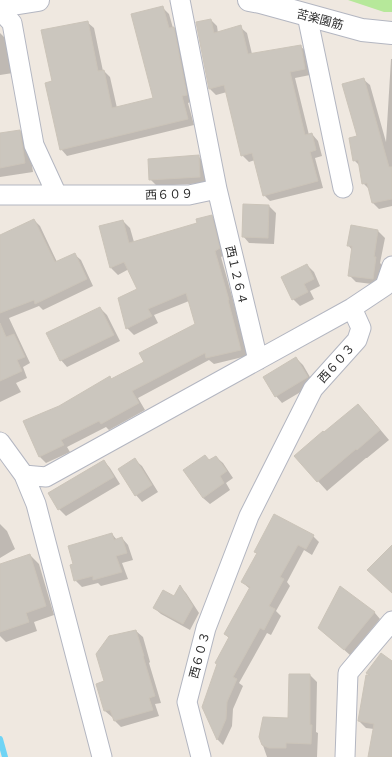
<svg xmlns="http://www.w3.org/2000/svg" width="392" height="757" font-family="'Golos Text','Noto Sans JP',sans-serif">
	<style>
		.green { fill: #b6e89a }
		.shadow { fill: #0003 }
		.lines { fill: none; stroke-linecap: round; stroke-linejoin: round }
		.stream { stroke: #6ed4f5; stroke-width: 6 }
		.building { fill: #cbc6be; stroke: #cbc4b9 }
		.street-casing { stroke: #b3b6c1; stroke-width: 21 }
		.secondary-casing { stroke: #b3b6c1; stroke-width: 24 }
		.street { stroke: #fff; stroke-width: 19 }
		.secondary { stroke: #fff; stroke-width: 22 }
		.labels { text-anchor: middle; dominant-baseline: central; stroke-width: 3; stroke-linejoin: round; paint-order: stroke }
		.street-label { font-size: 12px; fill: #2d2d2d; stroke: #fff }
	</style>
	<rect width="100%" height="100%" fill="#efe8e0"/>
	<path class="green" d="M348 0H392V12H384Z"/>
	<path class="shadow" d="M162 7 169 14 173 28H174L180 35 193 101 188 103 194 125 67 156 61 149 53 82 87 22 94 28 103 71H104L110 77 117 108 154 99Z
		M211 20 217 26 218 33 240 27 247 33 252 54 300 46 307 52 310 75 295 78 309 135 312 134 318 141 322 156 315 158 323 188 270 201 264 195 255 160 249 162 242 155 227 92 216 95 210 89Z
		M0 33 8 41 13 73 0 75Z
		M391 59H392V206L379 209 372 202 370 190 363 183 360 166 354 160 358 137 363 79 370 85 386 142Z
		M20 131 28 139 33 172 0 177V134Z
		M198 156 205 163 206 183 157 186 150 179Z
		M269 206 276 213 274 244 249 243 243 236Z
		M211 216 218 223 226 255 221 257 235 307 247 356 214 364 209 360 138 398 145 410 109 430 106 427 67 447 70 452 46 463 39 456 59 407 112 380 145 362 196 324 189 301 154 315 158 323 134 335 127 328 138 290 129 269 118 275 111 268 100 227 123 221 130 228 134 242 199 224Z
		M34 220 40 226 57 262 74 254 81 260 93 286 43 310 39 306 9 318 30 363 23 367 27 378 16 383 21 392 0 402V236Z
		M351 226 378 231 385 238 380 263 382 265 380 285 356 282 349 275 352 250 348 245Z
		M307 265 314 272 320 286 310 291 314 299 300 306 293 299Z
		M100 308 107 315 120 341 67 367 61 360Z
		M296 358 303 365 314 384 282 403 276 396Z
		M358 405 367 414 389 440 367 458H366L327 491 295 456Z
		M216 457 223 463 233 478 226 483 230 490 210 504 203 498 210 461Z
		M135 460 142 466 158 492 142 502 136 495Z
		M104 461 110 468 120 484 66 516 59 509 49 493Z
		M0 524 7 531 15 549 0 558Z
		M112 534 117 540 122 538 128 545 133 560 122 563 128 579 101 586 98 583 82 587 75 580Z
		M313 536 319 542 312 555 304 550 287 582 290 586 276 611 281 616 271 635 267 633 239 683 243 686 233 709 232 726 223 745 218 740 203 707 230 639 225 634 250 589 242 582 258 554 255 551Z
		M30 555 39 564 54 615 34 622 37 631 6 642 0 636V565Z
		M180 587 186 593 199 613 190 630 161 614 154 608 174 597Z
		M340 588 375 613 380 619 350 655 319 628Z
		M136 631 143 637 150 662 149 663 161 703 155 704 159 716 121 727 115 721 114 717H112L105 711V682Z
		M392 663V757H369L374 729 366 728 359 721 370 676 367 673Z
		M290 675H310L317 682 316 732 318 733 317 757H267L260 737 289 719Z"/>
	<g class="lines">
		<path class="stream" d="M0 739 5 757"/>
	</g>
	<path class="building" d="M163 6 169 28 174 27 187 95 182 96 188 119 60 150 45 83 52 81 41 30 88 21 98 71 104 70 112 108 153 98 131 14Z
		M211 19 214 33 241 25 248 54 301 45 305 69 290 72 305 135 312 133 316 150 310 152 318 181 263 196 252 153 241 156 224 85 209 89 196 22Z
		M364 78 389 167H392V199L372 203 367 183 362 184 358 160 353 161 349 138 357 136 342 84Z
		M20 130 25 163 0 168V133Z
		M199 155 200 177 149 180 148 159Z
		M243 204 269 205 268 238 242 237Z
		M212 215 220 248 215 251 229 300H228L241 350 206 358 205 353 132 391 139 403 101 424 99 421 61 440 64 445 39 457 23 421 59 406 110 376 111 379 144 362 139 353 195 324 186 293 148 309 152 316 126 329 118 298 137 289 124 262 110 268 99 226 123 220 129 243 197 223 196 219Z
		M34 219 55 262 75 253 87 279 35 304 34 300 0 313V235Z
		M351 225 378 230 374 257H376L373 279 348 276 352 246H347Z
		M307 264 314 279 304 284 308 292 292 300 281 277Z
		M100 307 114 335 60 361 46 333Z
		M0 323 6 337 14 334 25 357 17 360 22 371 0 381Z
		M296 357 308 377 275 397 263 377Z
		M358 404 380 430 357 450 356 449 317 482 294 456 323 431 324 432Z
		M205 455 209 460 216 456 227 471 220 476 224 483 203 498 183 470Z
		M135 458 152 485 135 496 118 469Z
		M104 460 114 477 58 510 48 493Z
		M274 514 314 535 306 549 298 545 280 577 284 579 269 606 275 609 264 630 260 628 233 677 237 679 227 702 226 719 217 740 202 707 217 664 215 663 229 637 224 634 250 587 241 582 257 553 254 552Z
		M112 533 114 540 122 537 127 553 116 556 122 572 93 580V576L74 581 70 565 73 564 68 546Z
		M392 545V593L367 570Z
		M30 554 46 606 26 613 29 622 0 632V564Z
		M180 585 193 606 183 624 153 608 163 590 174 596Z
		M340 586 375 612 344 650 318 628Z
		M136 630 144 656H143L155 696 149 698 153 710 114 721 110 710 104 711 96 684 104 681 96 654 109 636Z
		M381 653 392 661V757H368L374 724 358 721 366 675H370L366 673Z
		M289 674H310V725H312L311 744 286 743V748H269L262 745 259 737 263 717 288 718Z"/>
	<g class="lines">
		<defs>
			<path id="street" d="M0 10 12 23 34 145 57 195
				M307 15 343 188
				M217 189 258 360
				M0 195H189L217 189 180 0
				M352 308 385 286 392 266
				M0 442 24 475 46 477 352 308 361 328 357 340 313 389 249 516 206 628 187 702 201 757
				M24 475 36 504 102 757
				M345 757 348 673 392 621"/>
			<path id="secondary" d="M249 0 260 2 362 30 392 33
				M0 6 38 0"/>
		</defs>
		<use href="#street" class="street-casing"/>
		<use href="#secondary" class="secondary-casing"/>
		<use href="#street" class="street"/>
		<use href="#secondary" class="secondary"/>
	</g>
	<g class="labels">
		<g class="street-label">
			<text transform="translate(320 19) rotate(15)">苦楽園筋</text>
			<text transform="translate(169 194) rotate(-2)">西６０９</text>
			<text transform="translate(237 275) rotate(77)">西１２６４</text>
			<text transform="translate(336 363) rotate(-48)">西６０３</text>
			<text transform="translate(199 655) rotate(-75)">西６０３</text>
		</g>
	</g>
</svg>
